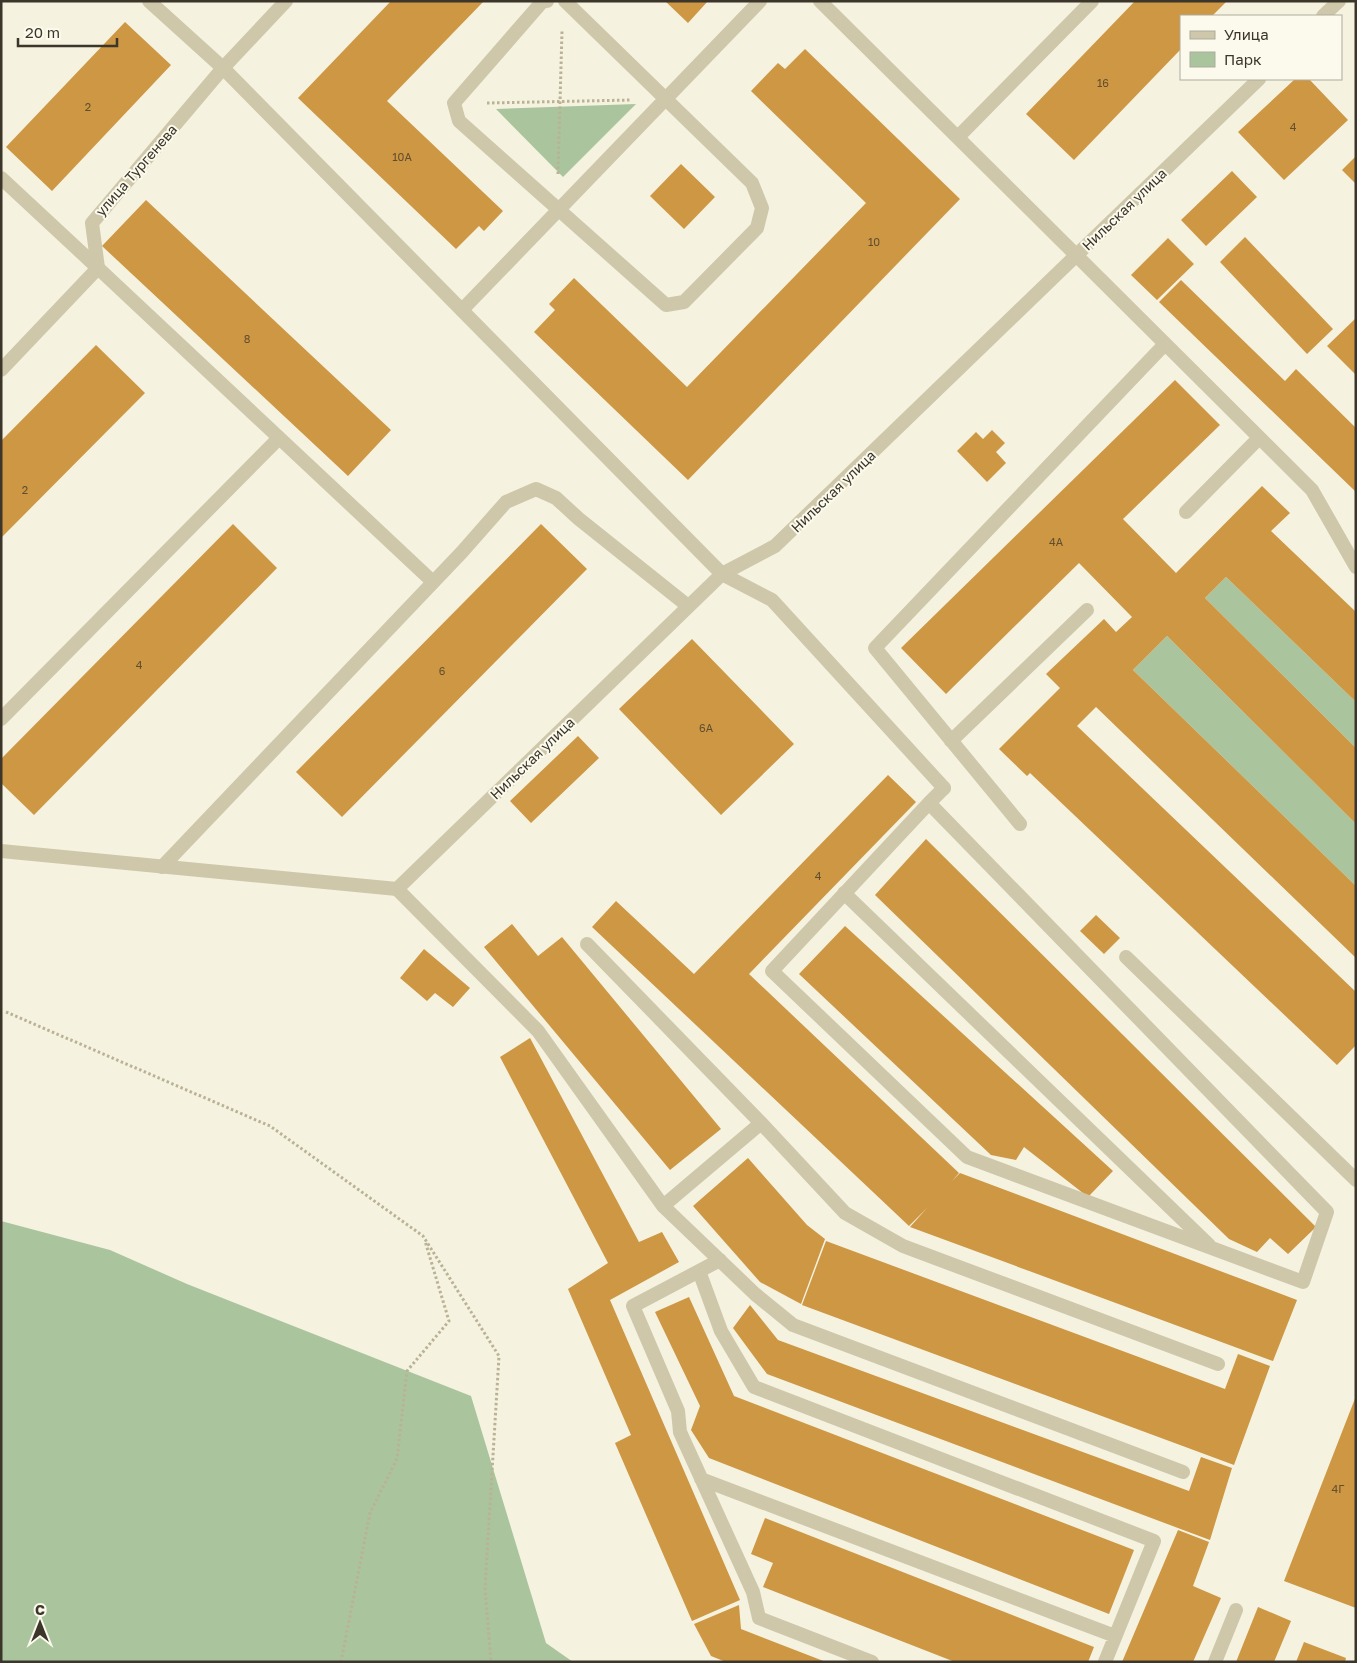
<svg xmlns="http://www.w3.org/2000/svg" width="1357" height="1663" font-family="'Golos Text',sans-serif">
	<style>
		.green { fill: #aac59e }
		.building { fill: #cd9744 }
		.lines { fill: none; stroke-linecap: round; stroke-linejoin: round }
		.path { stroke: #bab294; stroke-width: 3; stroke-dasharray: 2.5 2.5; stroke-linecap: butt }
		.service { stroke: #cec7aa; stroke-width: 14 }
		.minor { stroke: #cec7aa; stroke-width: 14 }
		.labels { text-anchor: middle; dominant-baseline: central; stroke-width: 4; stroke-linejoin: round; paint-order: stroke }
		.number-label { font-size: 11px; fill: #604e30 }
		.street-label { font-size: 14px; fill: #3b352a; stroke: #fbfaec }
	</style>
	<rect width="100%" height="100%" fill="#f5f2df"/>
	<path class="green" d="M636 104 563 177 496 109Z
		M1226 577 1356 702V748L1205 598Z
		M1167 636 1356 824V886L1133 670Z
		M1 1221 110 1250 187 1284 471 1396 546 1643 573 1662H1Z"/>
	<path class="building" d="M391 1H484L387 101 503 211 484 231 479 226 456 249 298 98Z
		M665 1H708L688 23Z
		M1135 1H1227L1212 16H1181V49L1074 160 1026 114Z
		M125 22 171 65 52 191 6 147Z
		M805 49 960 199 688 480 534 332 555 310 549 304 574 278 687 387 866 203 751 91 778 63 785 69Z
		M1295 79H1309L1348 120 1284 180 1238 132Z
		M1356 156V184L1342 170Z
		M681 164 715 197 684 229 650 196Z
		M1232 171 1257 197 1206 246 1181 220Z
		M146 200 391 430 348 476 102 246Z
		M1245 237 1333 329 1307 354 1220 262Z
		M1168 238 1194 264 1157 300 1131 275Z
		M1181 280 1285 381 1296 369 1356 428V492L1159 302Z
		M1356 318V375L1327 346Z
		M96 345 145 393 1 538V441Z
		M1175 380 1220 425 1123 519 1176 573 1262 486 1290 513 1271 531 1356 612V702L1226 577 1205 598 1356 748V824L1167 636 1133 670 1356 886V958L1096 707 1077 726 1356 992V1045L1337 1065 1030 773 1027 776 999 749 1060 688 1046 674 1104 619 1116 632 1132 617 1079 563 946 694 901 648Z
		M992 430 1005 443 996 452 1006 463 987 482 957 451 976 432 983 439Z
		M233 524 277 568 34 815 1 783V759Z
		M541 524 587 569 342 817 296 772Z
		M692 639 794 744 721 815 619 709Z
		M578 736 599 758 531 823 510 801Z
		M888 775 916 802 749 974 959 1173 952 1181 960 1173 1297 1300 1273 1361 910 1227 927 1208 909 1226 592 927 616 901 694 974Z
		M926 839 1316 1227 1288 1254 1270 1238 1257 1252 1229 1239 875 895Z
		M1096 915 1120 938 1104 954 1080 931Z
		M512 924 538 956 562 937 721 1129 670 1170 484 947Z
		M845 926 1113 1171 1088 1197 1024 1147 1016 1160 991 1155 799 974Z
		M424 949 470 988 453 1007 435 993 427 1001 400 978Z
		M530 1038 639 1242 662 1232 679 1262 610 1300 740 1600 692 1621 615 1443 631 1435 568 1289 608 1263 500 1057Z
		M748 1158 807 1225 825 1239 801 1304 760 1282 693 1206Z
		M826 1241 1225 1389 1238 1354 1270 1366 1234 1465 802 1305Z
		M689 1297 734 1396 1134 1550 1109 1614 709 1458 691 1430 700 1406 655 1312Z
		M750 1305 778 1340 1189 1491 1201 1457 1232 1468 1210 1540 767 1374 733 1328Z
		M1356 1396V1608L1284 1581Z
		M765 1518 1094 1647 1088 1662H955L763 1587 773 1563 751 1554Z
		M1178 1530 1209 1542 1193 1586 1221 1598 1193 1662H1122Z
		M739 1605 741 1629 826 1662H726L711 1656 694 1624Z
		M1258 1607 1291 1621 1274 1662H1236Z
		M1304 1642 1346 1658 1345 1662H1296Z"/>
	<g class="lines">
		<path class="path" d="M487 103 631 100
			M558 174 562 31
			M6 1012 270 1126 423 1236 499 1356 485 1588 491 1662
			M341 1662 370 1513 397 1459 407 1371 449 1321 425 1241"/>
		<path class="service" d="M547 1 542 2 454 103 459 121 666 305 684 302 757 228 762 208 752 183 565 1
			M958 137 1092 1
			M1076 255 1312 490 1356 567
			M98 268 433 582
			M462 310 760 1
			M1186 512 1259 438
			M1 719 279 438
			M951 741 1087 610
			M929 803 1327 1212 1303 1282 967 1157 772 971 929 803 944 788
			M1020 824 875 648 1165 344
			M162 867 462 552 506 502 536 489 556 498 579 519 688 606
			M397 889 538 1031 663 1206 755 1294 793 1325 1183 1472
			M844 893 1209 1245
			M587 944 761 1123 845 1213 903 1246 1218 1364
			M1126 957 1356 1180
			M663 1206 761 1123
			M720 1260 633 1306 678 1411 680 1432 753 1592 759 1618 872 1662
			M699 1271 721 1331 754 1387 1154 1541 1105 1662
			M701 1479 1115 1636
			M1215 1662 1236 1610"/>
		<path class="minor" d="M149 1 223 68 722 574 772 600 944 788
			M820 1 1076 255
			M1323 16 1339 1
			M1 178 98 268
			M1 370 98 268 92 223 223 68 286 1
			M1 851 397 889 722 574 775 546 1259 79"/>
	</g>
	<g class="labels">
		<g class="number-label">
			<text x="1103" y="82">16</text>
			<text x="88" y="106">2</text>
			<text x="1293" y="126">4</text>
			<text x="402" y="156">10А</text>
			<text x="874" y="241">10</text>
			<text x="247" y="338">8</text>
			<text x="25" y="489">2</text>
			<text x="1056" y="541">4А</text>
			<text x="139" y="664">4</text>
			<text x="442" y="670">6</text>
			<text x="706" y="727">6А</text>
			<text x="818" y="875">4</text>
			<text x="1338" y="1488">4Г</text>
		</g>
		<g class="street-label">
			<text transform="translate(136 170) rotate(-49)">улица Тургенева</text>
			<text transform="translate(1124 209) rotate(-44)">Нильская улица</text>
			<text transform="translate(833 491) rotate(-44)">Нильская улица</text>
			<text transform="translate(532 758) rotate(-44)">Нильская улица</text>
		</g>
	</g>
	<rect width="1357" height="1663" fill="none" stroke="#3b352a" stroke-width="5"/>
	<rect x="1180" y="15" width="162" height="65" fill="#fbfaec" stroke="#aeab9e"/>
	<rect x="1190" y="31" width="25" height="8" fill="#cec7aa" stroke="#aeab9e"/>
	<text x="1224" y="40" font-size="15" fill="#3b352a">Улица</text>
	<rect x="1190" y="52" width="25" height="15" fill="#aac59e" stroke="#aeab9e"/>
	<text x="1224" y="65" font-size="15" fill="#3b352a">Парк</text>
	<g transform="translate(40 1623)" stroke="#fbfaec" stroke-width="4" paint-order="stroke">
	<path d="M0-4L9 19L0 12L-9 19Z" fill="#3b352a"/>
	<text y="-8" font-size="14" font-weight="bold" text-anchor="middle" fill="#3b352a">С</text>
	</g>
	<path d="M18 38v8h99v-8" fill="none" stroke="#3b352a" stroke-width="2.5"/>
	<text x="25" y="38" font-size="15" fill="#3b352a" stroke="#fbfaec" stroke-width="4" paint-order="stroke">20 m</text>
</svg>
